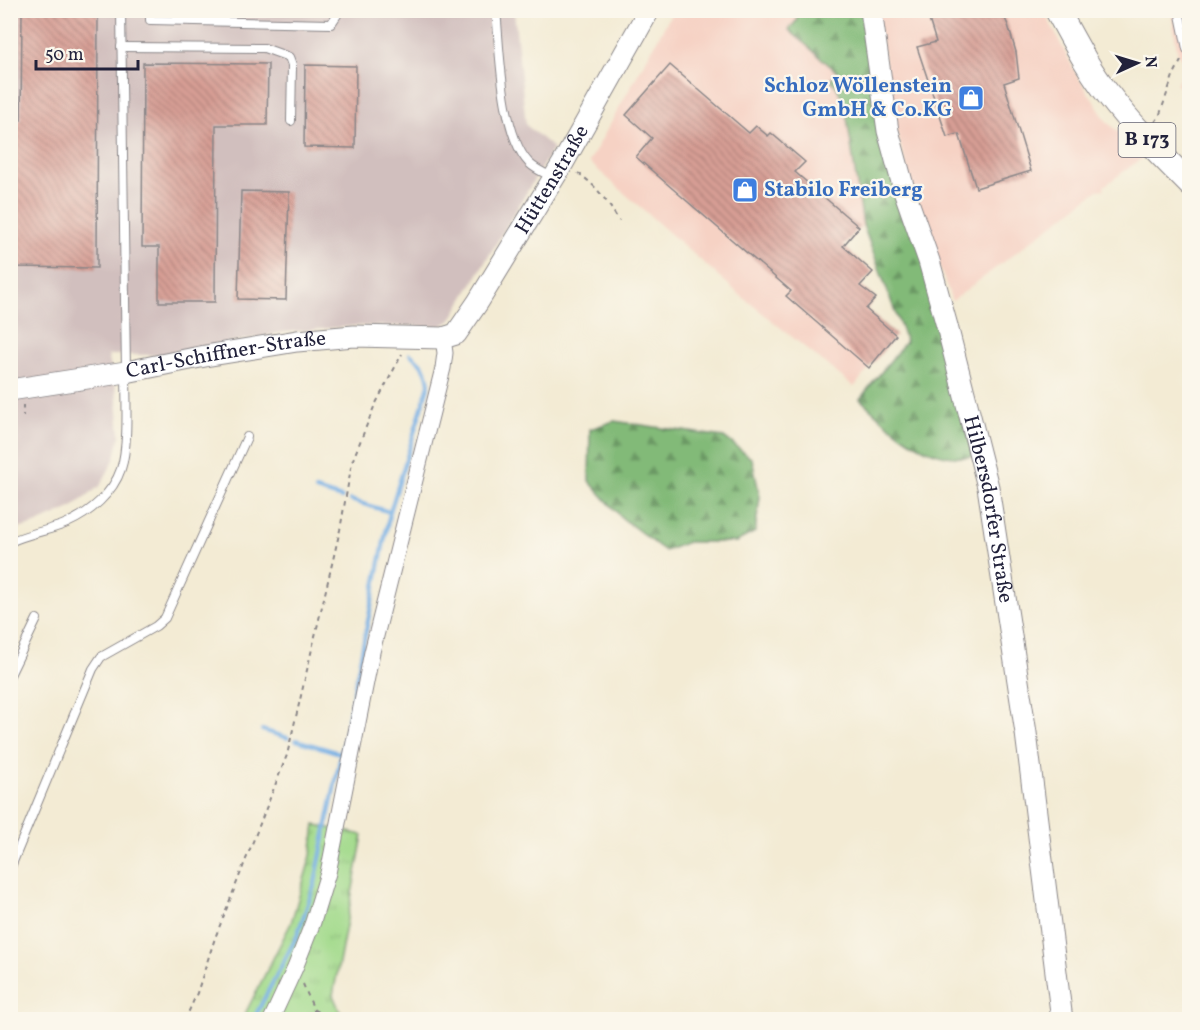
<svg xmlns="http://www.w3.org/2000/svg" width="1200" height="1030" viewBox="0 0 1200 1030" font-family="Vollkorn,serif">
  <defs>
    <pattern id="grass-tufts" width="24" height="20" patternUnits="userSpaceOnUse" patternTransform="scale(1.5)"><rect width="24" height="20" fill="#a3da8c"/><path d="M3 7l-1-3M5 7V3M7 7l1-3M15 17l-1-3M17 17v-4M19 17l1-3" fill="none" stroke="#8cbb7a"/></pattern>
    <pattern id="forest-firs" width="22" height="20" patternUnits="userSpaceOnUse" patternTransform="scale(1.5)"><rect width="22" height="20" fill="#82ba78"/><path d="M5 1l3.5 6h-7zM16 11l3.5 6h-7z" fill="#6a9764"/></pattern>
    <pattern id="building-back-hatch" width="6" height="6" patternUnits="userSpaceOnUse" patternTransform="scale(1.5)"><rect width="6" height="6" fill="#d79e94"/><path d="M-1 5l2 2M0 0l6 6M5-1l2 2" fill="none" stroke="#ae807a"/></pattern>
  </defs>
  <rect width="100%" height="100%" fill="#fbf7ec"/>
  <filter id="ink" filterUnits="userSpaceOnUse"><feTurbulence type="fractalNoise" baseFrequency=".0167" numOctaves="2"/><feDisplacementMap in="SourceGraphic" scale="12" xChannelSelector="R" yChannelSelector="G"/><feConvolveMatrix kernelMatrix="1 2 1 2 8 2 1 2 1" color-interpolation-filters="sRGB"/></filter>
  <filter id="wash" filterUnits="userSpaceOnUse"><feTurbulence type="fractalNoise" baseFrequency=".008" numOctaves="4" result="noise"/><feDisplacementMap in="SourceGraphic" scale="24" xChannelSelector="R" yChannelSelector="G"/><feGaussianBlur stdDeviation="1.35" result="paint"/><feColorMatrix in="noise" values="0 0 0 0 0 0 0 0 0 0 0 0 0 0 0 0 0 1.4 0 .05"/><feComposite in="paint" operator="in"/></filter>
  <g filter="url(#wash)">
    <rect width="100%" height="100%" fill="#f3ebd4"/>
    <g fill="#f6d2c4">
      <polygon points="673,11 796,11 797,20 789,30 838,72 836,86 841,96 847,118 864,221 863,225 844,246 873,272 861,286 876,298 867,309 896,335 854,387 740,295 589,162"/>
      <polygon points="876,11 1044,11 1075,72 1107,122 1145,156 1104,186 1105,189 1098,190 952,301 918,208 899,140"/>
      <polygon points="1171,11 1189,11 1189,92 1176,85 1182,73 1183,61 1178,55"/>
    </g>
    <polygon fill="#d1bfbe" points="11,11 514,11 526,125 553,148 450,321 441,326 354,326 284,332 164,355 108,355 116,389 120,435 115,458 100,486 71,508 35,524 11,531"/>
    <polygon fill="url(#grass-tufts)" stroke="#627e64" stroke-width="1.5" points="315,825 363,835 333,995 343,1019 242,1020 291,923 311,856"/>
    <g fill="url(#forest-firs)" stroke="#526e5a" stroke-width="1.5">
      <path d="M 796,11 L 862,11 L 973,456 C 928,465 891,428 860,399 L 906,341 L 863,225 L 847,118 L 841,96 L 836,86 L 831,80 L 837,72 L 789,30 L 797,20 Z"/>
      <polygon points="614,421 724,437 752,459 760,497 755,532 736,542 688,542 665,551 622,518 589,481 590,429"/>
    </g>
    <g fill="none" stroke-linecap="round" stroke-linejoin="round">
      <g stroke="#73aee4" stroke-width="4">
        <polyline points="316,490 342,498"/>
        <polyline points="350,500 390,512"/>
        <polyline points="262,730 288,738"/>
        <polyline points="296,740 340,753"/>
        <path d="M 253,1020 L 297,936 L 315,883 L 390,512 L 429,384 C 427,369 422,363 410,354"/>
      </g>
    </g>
    <g id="blocks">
      <g fill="url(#building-back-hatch)">
        <polygon points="22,10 98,10 97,268 10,267 10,120 21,120"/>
        <polygon points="926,10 1001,10 1008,25 1016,52 1019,78 1004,83 1031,171 976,188 959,134 947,137 917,47 936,42"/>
        <polygon points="143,63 268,64 267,125 216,125 215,302 159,302 159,247 142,247"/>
        <polygon points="305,65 356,66 355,148 304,147"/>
        <polygon points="670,65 749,133 756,126 768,136 771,133 805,162 795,172 859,227 843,246 873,272 860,286 876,298 866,309 896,335 869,368 786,296 791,291 636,157 652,138 626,115"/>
        <polygon points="241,191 289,192 286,300 238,299"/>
      </g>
    </g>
  </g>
  <g filter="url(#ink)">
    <use href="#blocks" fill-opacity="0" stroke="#8a8688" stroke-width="1.5"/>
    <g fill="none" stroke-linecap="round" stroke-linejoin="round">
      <defs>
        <g id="lane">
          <polyline points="150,10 150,20 331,24 337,15 337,10"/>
          <path d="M 496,10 C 500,50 501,134 529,163 C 535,169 544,173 552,177"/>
          <polyline points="1179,10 1187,49 1190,49"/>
          <polyline points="121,47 264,48 289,57 292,65 291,121"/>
          <path d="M 10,542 C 29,533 49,531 67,523 C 90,513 113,493 121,469 C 129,446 126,397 126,372 L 121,10"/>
          <polyline points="10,675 37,619"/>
          <polyline points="10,869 93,669 101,657 156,626 165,618 247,437"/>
        </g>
        <polyline id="street" points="271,1020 295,968 313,922 328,873 372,652 443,368 445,353 443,338"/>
        <g id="secondary">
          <path id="s1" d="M 871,10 L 888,131 L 905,193 L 929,261 L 947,326 L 988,487 L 1026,733 L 1062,1020"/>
          <path id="s2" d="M 10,390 L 126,372 L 205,356 L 297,341 L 354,336 L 443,338 L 456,334 L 478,302 L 563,163 L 649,10"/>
        </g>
        <path id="primary" d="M 1057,10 C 1073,39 1088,69 1108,94 C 1132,126 1161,155 1190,184"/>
      </defs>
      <use href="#lane" stroke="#8a8688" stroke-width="10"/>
      <use href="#street" stroke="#8a8688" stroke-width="17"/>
      <use href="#secondary" stroke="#8a8688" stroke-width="23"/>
      <use href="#primary" stroke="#8a8688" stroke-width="26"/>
      <g stroke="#8a8688" stroke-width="2" stroke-dasharray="4.5 4.5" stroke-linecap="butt">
        <polyline points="1155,122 1159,117 1173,76 1182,59"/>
        <path d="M 578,173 C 597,186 607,201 619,221"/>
        <polyline points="23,405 23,416"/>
        <polyline points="303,984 314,1010 314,1020"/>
        <polyline points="314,1010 337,1020"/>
        <polyline points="185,1020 197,993 215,938 287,755 340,530 352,462 374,407 402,354"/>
      </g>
      <use href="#lane" stroke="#fff" stroke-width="8"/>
      <use href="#street" stroke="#fff" stroke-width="15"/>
      <use href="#secondary" stroke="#fff" stroke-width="21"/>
      <use href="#primary" stroke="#fff" stroke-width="24"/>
    </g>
  </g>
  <defs>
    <symbol id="shop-square" viewBox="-11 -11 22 22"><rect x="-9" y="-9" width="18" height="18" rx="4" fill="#3f7fe0" stroke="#fbf7ec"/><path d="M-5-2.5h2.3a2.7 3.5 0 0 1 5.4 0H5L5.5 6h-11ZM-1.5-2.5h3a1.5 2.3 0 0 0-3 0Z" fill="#fff"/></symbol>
  </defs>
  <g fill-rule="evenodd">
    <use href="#shop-square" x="956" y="83" width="30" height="30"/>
    <use href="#shop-square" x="730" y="175" width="30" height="30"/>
  </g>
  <g text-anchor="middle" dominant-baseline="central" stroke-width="4.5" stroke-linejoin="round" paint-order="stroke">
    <rect fill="#fbf7ec" stroke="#636270" stroke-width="1.5" x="1118.5" y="123" width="57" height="34" rx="4.5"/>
    <g font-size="20" font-weight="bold" fill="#22223b">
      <text x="1147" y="140">B 173</text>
    </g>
    <g font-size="21" font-weight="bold" fill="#366cbe" stroke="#fbf7ec" text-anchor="end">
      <text x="952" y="86">Schloz Wöllenstein<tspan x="952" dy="24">GmbH &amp; Co.KG</tspan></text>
      <text x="764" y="190" text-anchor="start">Stabilo Freiberg</text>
    </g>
    <g font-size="21" fill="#22223b" stroke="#fbf7ec">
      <text stroke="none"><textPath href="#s2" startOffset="633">Hüttenstraße</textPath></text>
      <text stroke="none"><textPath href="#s2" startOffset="219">Carl-Schiffner-Straße</textPath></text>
      <text stroke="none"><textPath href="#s1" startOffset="514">Hilbersdorfer Straße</textPath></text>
    </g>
  </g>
  <rect width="1200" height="1030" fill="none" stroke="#fbf7ec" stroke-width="36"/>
  <g transform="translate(1137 63) rotate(86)" stroke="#fbf7ec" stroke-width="4.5" paint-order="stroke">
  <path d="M0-4.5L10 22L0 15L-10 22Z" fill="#22223b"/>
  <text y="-9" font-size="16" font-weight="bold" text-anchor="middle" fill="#22223b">N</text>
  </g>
  <path d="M36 60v9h102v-9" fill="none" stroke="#22223b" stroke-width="3"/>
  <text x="45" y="60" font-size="18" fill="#22223b" stroke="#fbf7ec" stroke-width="4.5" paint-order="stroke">50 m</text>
</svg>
